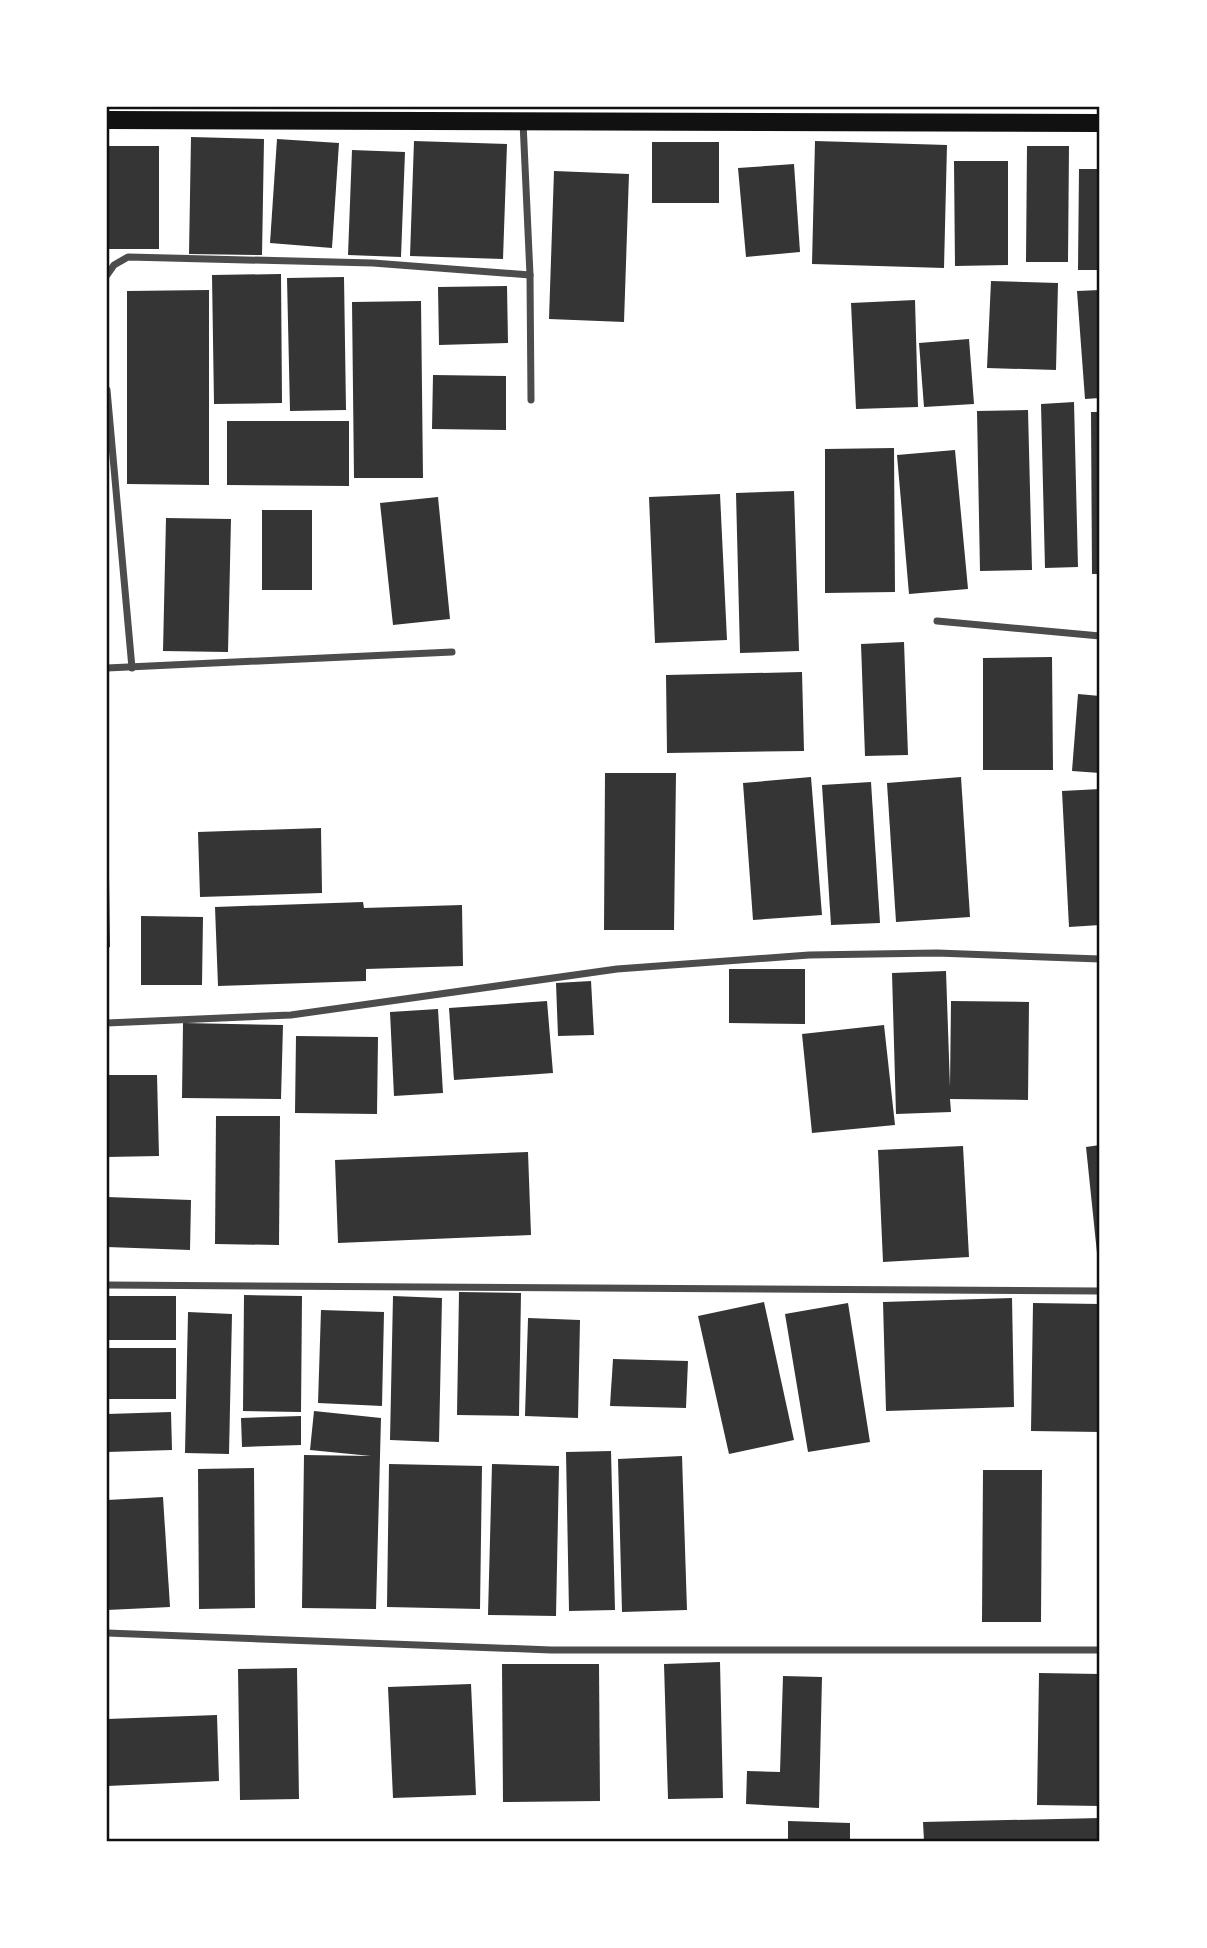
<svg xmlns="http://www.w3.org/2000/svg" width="1207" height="1948" viewBox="0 0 1207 1948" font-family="'Crimson Pro',serif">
  <rect width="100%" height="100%" fill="#fff"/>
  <g fill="#353535">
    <polygon points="191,137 264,139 262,255 189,254"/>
    <polygon points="277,139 339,143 332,248 270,243"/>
    <polygon points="414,141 507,144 503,259 410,256"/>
    <polygon points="815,141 947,145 944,268 812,264"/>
    <rect x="652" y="142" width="67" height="61"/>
    <rect x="107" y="146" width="52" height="103"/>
    <polygon points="1027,146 1069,146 1068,262 1026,262"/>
    <polygon points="352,150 405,152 401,257 348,255"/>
    <polygon points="954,161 1008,161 1008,265 955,266"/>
    <polygon points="794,164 800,252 746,257 738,168"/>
    <polygon points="1079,169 1100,169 1100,270 1078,270"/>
    <polygon points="554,171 629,174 624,322 549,319"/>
    <polygon points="281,274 282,403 214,404 212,275"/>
    <polygon points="344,277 346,410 290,411 287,278"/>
    <polygon points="991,281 1058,283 1056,370 987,368"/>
    <polygon points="507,286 508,343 439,345 438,287"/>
    <polygon points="209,290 209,485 127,484 127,291"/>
    <polygon points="1100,290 1100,398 1085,399 1077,291"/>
    <polygon points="915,300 918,407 856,409 851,303"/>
    <polygon points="421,301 423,478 354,478 352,302"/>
    <polygon points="969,339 974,404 924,407 919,343"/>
    <polygon points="433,375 506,376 506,430 432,429"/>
    <polygon points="1074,402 1078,567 1045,568 1041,404"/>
    <polygon points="1028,410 1032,570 980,571 977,411"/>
    <polygon points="1091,412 1100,412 1100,574 1092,574"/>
    <polygon points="227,421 349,421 349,486 227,485"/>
    <polygon points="894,448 895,592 825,593 825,449"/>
    <polygon points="955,450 968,589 909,594 897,455"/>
    <polygon points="794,491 799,651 740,653 736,493"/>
    <polygon points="720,494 727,640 655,643 649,497"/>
    <polygon points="438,497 450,619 393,625 380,503"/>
    <rect x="262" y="510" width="50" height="80"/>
    <polygon points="166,518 231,519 228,652 163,651"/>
    <polygon points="904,642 908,755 865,756 861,644"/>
    <polygon points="1052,657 1053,770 983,770 983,658"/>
    <polygon points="802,672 804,751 667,753 666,675"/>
    <polygon points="1078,694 1100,696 1100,773 1072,771"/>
    <polygon points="605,773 676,773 674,930 604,930"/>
    <polygon points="811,777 822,915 753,920 743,783"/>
    <polygon points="961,777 970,917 896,922 887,783"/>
    <polygon points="871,782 880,923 831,925 822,785"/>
    <polygon points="1100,789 1100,925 1069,927 1062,791"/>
    <polygon points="321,828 322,893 200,897 198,832"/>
    <polygon points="107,877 109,877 110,947 107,948"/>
    <polygon points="363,902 364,908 462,905 463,966 366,969 366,981 218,986 215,907"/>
    <polygon points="141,916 203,917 202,985 141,985"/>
    <polygon points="729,969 805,969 805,1024 729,1023"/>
    <polygon points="946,971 950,1087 951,1001 1029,1002 1028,1100 950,1099 951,1112 896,1114 892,973"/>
    <polygon points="591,981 594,1035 558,1036 556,983"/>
    <polygon points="547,1001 553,1073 454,1080 449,1008"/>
    <polygon points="438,1009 443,1093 394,1096 390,1012"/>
    <polygon points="183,1023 283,1025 281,1099 182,1098"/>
    <polygon points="884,1025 895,1125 812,1133 802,1034"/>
    <polygon points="296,1036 378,1037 377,1114 295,1113"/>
    <polygon points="107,1075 157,1075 159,1156 107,1157"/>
    <polygon points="216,1116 280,1116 279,1245 215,1244"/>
    <polygon points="1100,1145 1100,1253 1097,1253 1086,1147"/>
    <polygon points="963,1146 969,1257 883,1262 878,1150"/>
    <polygon points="528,1152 531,1235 338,1243 335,1160"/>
    <polygon points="107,1197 191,1200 190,1250 107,1247"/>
    <polygon points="459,1292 521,1293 519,1416 457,1415"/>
    <polygon points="244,1295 302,1296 301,1412 243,1411"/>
    <rect x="107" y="1296" width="69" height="44"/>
    <polygon points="393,1296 442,1298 439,1442 390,1440"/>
    <polygon points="1012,1298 1014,1407 886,1411 883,1302"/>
    <polygon points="764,1302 794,1440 729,1454 698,1316"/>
    <polygon points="848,1303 870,1442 808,1452 785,1314"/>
    <polygon points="1033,1303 1100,1304 1100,1432 1031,1431"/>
    <polygon points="321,1310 384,1312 382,1406 318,1403"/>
    <polygon points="188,1312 232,1314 229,1454 185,1453"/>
    <polygon points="528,1318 580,1320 578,1418 525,1416"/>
    <rect x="107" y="1348" width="69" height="51"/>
    <polygon points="613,1359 688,1361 686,1408 610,1406"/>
    <polygon points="314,1411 381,1418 376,1609 302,1608 304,1455 371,1456 310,1450"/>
    <polygon points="171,1412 172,1450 107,1452 107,1414"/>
    <polygon points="301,1416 301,1445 242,1447 241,1418"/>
    <polygon points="611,1451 615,1610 569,1611 566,1452"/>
    <polygon points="682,1456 687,1610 622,1612 618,1459"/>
    <polygon points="389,1464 482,1466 480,1609 387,1607"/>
    <polygon points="492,1464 559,1466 556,1616 488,1615"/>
    <polygon points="254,1468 255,1608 199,1609 198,1469"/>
    <polygon points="983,1470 1042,1470 1041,1622 982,1622"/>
    <polygon points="163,1497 170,1607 107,1610 107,1500"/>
    <polygon points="1098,1549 1100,1549 1100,1628 1097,1628"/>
    <polygon points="720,1662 723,1798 668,1799 664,1664"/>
    <polygon points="502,1664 599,1664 600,1801 503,1802"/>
    <polygon points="297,1668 299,1799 240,1800 238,1669"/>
    <polygon points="1039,1673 1100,1674 1100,1806 1037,1805"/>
    <polygon points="783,1676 822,1677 819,1808 746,1804 747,1771 780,1772"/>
    <polygon points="471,1684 476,1795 393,1798 388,1687"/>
    <polygon points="217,1715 219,1781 107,1786 107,1719"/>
    <polygon points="1100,1818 1100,1841 924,1841 923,1822"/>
    <polygon points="788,1821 850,1823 850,1841 788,1841"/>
  </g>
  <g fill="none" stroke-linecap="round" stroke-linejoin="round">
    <g stroke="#4c4c4c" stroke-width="7">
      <polyline points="523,122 530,275 531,400"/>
      <polyline points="107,275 114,265 128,257 373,263 530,275"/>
      <polyline points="107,390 132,668"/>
      <polyline points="937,621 1100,636"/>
      <polyline points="107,668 452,652"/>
      <polyline points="107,1023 291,1015 617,969 809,955 937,953 1100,959"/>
      <polyline points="107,1285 1100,1291"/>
      <polyline points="107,1633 551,1650 1100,1650"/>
    </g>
    <polyline stroke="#111" stroke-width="18" points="107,120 1100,123"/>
  </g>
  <rect width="1207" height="1948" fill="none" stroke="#ffffff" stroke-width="217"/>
  <rect x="108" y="108" width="990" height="1732" fill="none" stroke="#111" stroke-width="2.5"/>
</svg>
